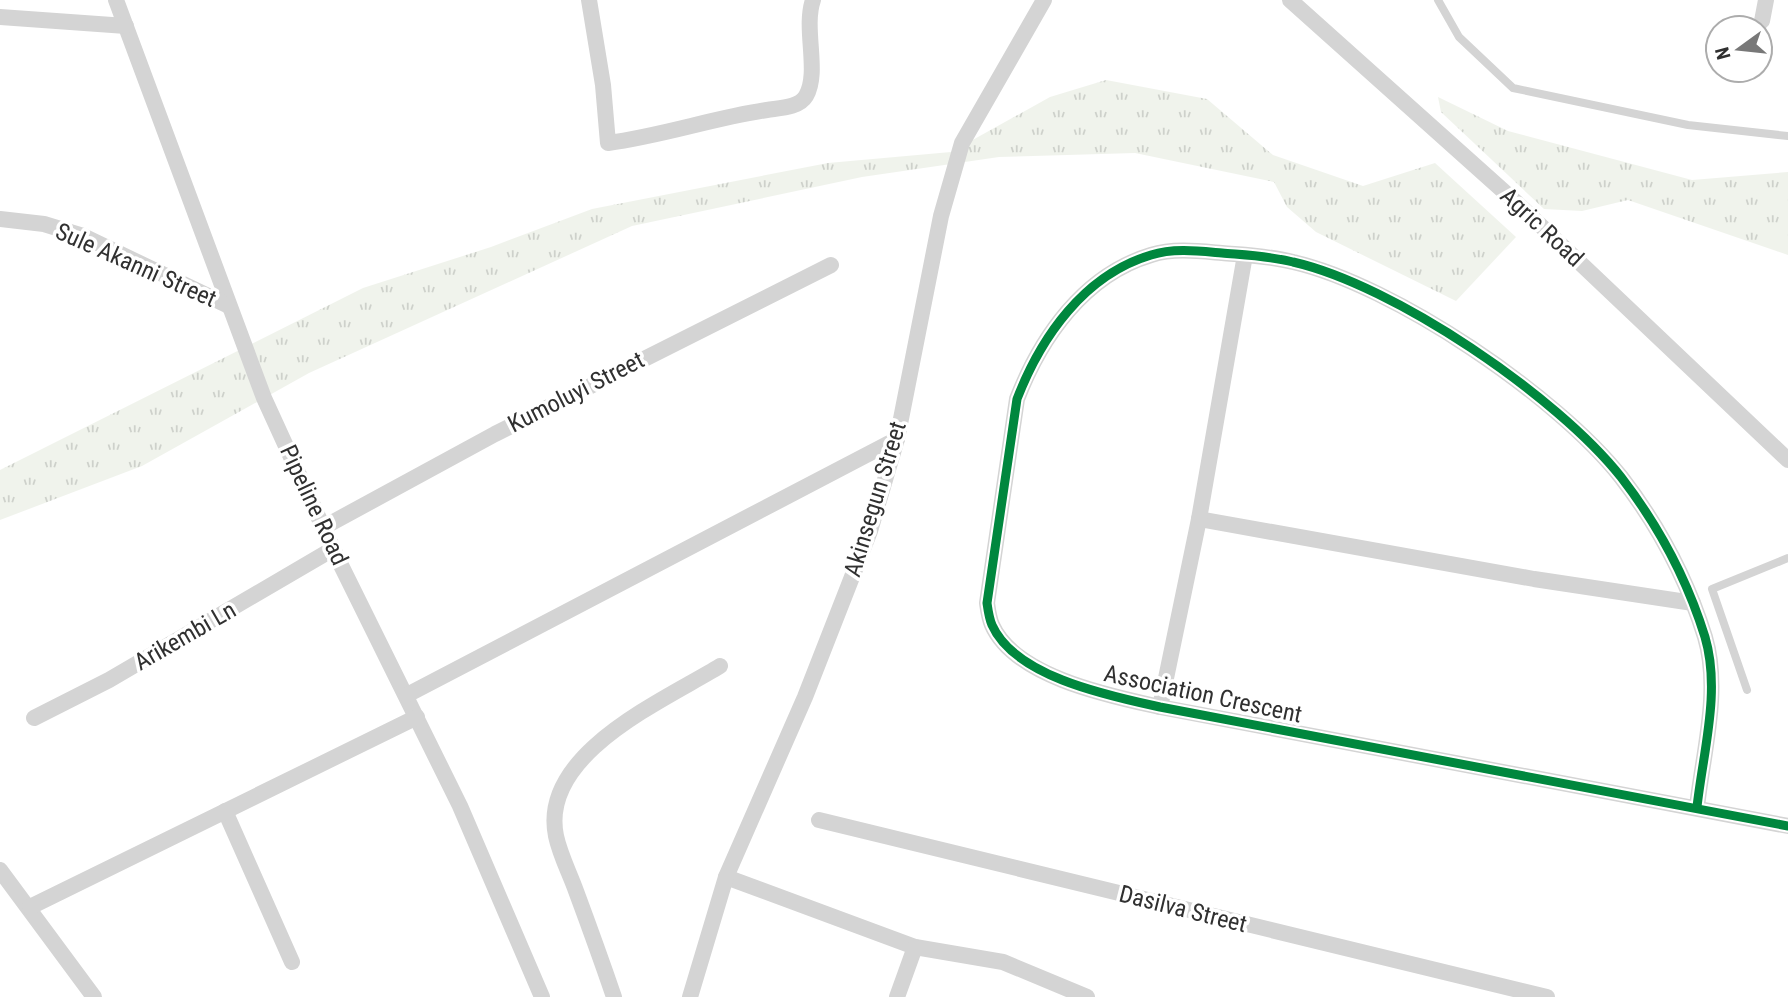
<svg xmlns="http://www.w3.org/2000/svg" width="1788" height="997" viewBox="0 0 1788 997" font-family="'Roboto Condensed',sans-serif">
  <defs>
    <pattern id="grass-tufts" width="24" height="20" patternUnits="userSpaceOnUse" patternTransform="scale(1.75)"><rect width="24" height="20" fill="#f0f3ec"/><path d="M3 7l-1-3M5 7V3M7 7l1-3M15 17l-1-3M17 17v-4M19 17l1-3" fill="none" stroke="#ced1cb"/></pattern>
  </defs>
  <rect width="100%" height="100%" fill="#fff"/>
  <g fill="url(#grass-tufts)">
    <polygon points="1106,80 1207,99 1273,155 1363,186 1435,163 1516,237 1456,301 1316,232 1287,207 1274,182 1135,153 999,157 862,177 632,226 309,373 142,466 0,520 0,470 363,288 491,247 592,209 828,163 951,152 1050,97"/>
    <polygon points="1438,97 1508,131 1692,180 1788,172 1788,255 1628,200 1582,211 1544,209 1441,112"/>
  </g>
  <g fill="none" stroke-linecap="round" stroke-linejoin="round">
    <g stroke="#d4d4d4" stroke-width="8">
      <polyline points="1438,0 1459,37 1513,88 1688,125 1788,136"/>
      <polyline points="1747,690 1712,589 1788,558"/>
    </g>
    <g stroke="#d4d4d4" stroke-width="16">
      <polyline points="116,0 264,398 333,549 460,806 542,997"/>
      <path d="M 589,0 L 603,85 L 608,143 C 662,136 713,118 767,110 C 779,108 799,108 806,96 C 820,72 803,29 813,0"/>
      <polyline points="1290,0 1519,205 1788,460"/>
      <polyline points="0,17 126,26"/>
      <polyline points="1762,21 1766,0"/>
      <polyline points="0,219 44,224 83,236 229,306"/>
      <polyline points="1199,519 1534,579 1693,603"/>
      <polyline points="324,527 495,434 831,265"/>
      <polyline points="407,695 897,439"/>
      <polyline points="1160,707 1199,519 1245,255"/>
      <polyline points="34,718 109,680 333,549"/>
      <path d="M 1697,807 C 1703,752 1721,691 1705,637 C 1687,579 1658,525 1621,477 C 1557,396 1394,285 1293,262 C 1270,256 1245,255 1222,253 C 1198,251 1174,248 1151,255 C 1084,275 1041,337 1017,399 L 987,603 C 988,610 989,618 992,625 C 1015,677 1110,696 1160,707 L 1788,826"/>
      <polyline points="225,811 292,962"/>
      <polyline points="819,820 1547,997"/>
      <polyline points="0,870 94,997"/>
      <polyline points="726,877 915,947 1003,962 1087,997"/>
      <polyline points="30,907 417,717"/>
      <path d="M 614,997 C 602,962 589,926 576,891 C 570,874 560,855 556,836 C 539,754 663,701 720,666"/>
      <polyline points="690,997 726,877 805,697 870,531 897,439 941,216 962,143 1044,0"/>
      <polyline points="897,997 915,947"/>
    </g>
    <defs>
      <path id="cycleway" d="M 1697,807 C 1703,752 1721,691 1705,637 C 1687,579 1658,525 1621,477 C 1557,396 1394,285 1293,262 C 1270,256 1245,255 1222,253 C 1198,251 1174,248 1151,255 C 1084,275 1041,337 1017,399 L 987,603 C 988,610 989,618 992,625 C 1015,677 1110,696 1160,707 L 1788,826"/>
    </defs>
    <use href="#cycleway" stroke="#fff" stroke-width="13"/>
    <use href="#cycleway" stroke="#00873e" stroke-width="9"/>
  </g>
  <g text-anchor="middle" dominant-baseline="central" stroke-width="7" stroke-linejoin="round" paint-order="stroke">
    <g font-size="24" fill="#303030" stroke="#fff">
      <text transform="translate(1542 227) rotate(43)">Agric Road</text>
      <text transform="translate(136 265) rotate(24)">Sule Akanni Street</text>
      <text transform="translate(576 392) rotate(-27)">Kumoluyi Street</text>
      <text transform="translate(875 499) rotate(-73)">Akinsegun Street</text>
      <text transform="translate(314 505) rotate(65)">Pipeline Road</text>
      <text transform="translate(185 636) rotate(-30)">Arikembi Ln</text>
      <text transform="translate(1203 694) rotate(12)">Association Crescent</text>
      <text transform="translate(1183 909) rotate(14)">Dasilva Street</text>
    </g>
  </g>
  <g transform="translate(1739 49) rotate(255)"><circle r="33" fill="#ffffff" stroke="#acacac" stroke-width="2"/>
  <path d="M0-5L12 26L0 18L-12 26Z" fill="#787878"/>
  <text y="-10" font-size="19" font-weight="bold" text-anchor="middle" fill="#303030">N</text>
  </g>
</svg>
